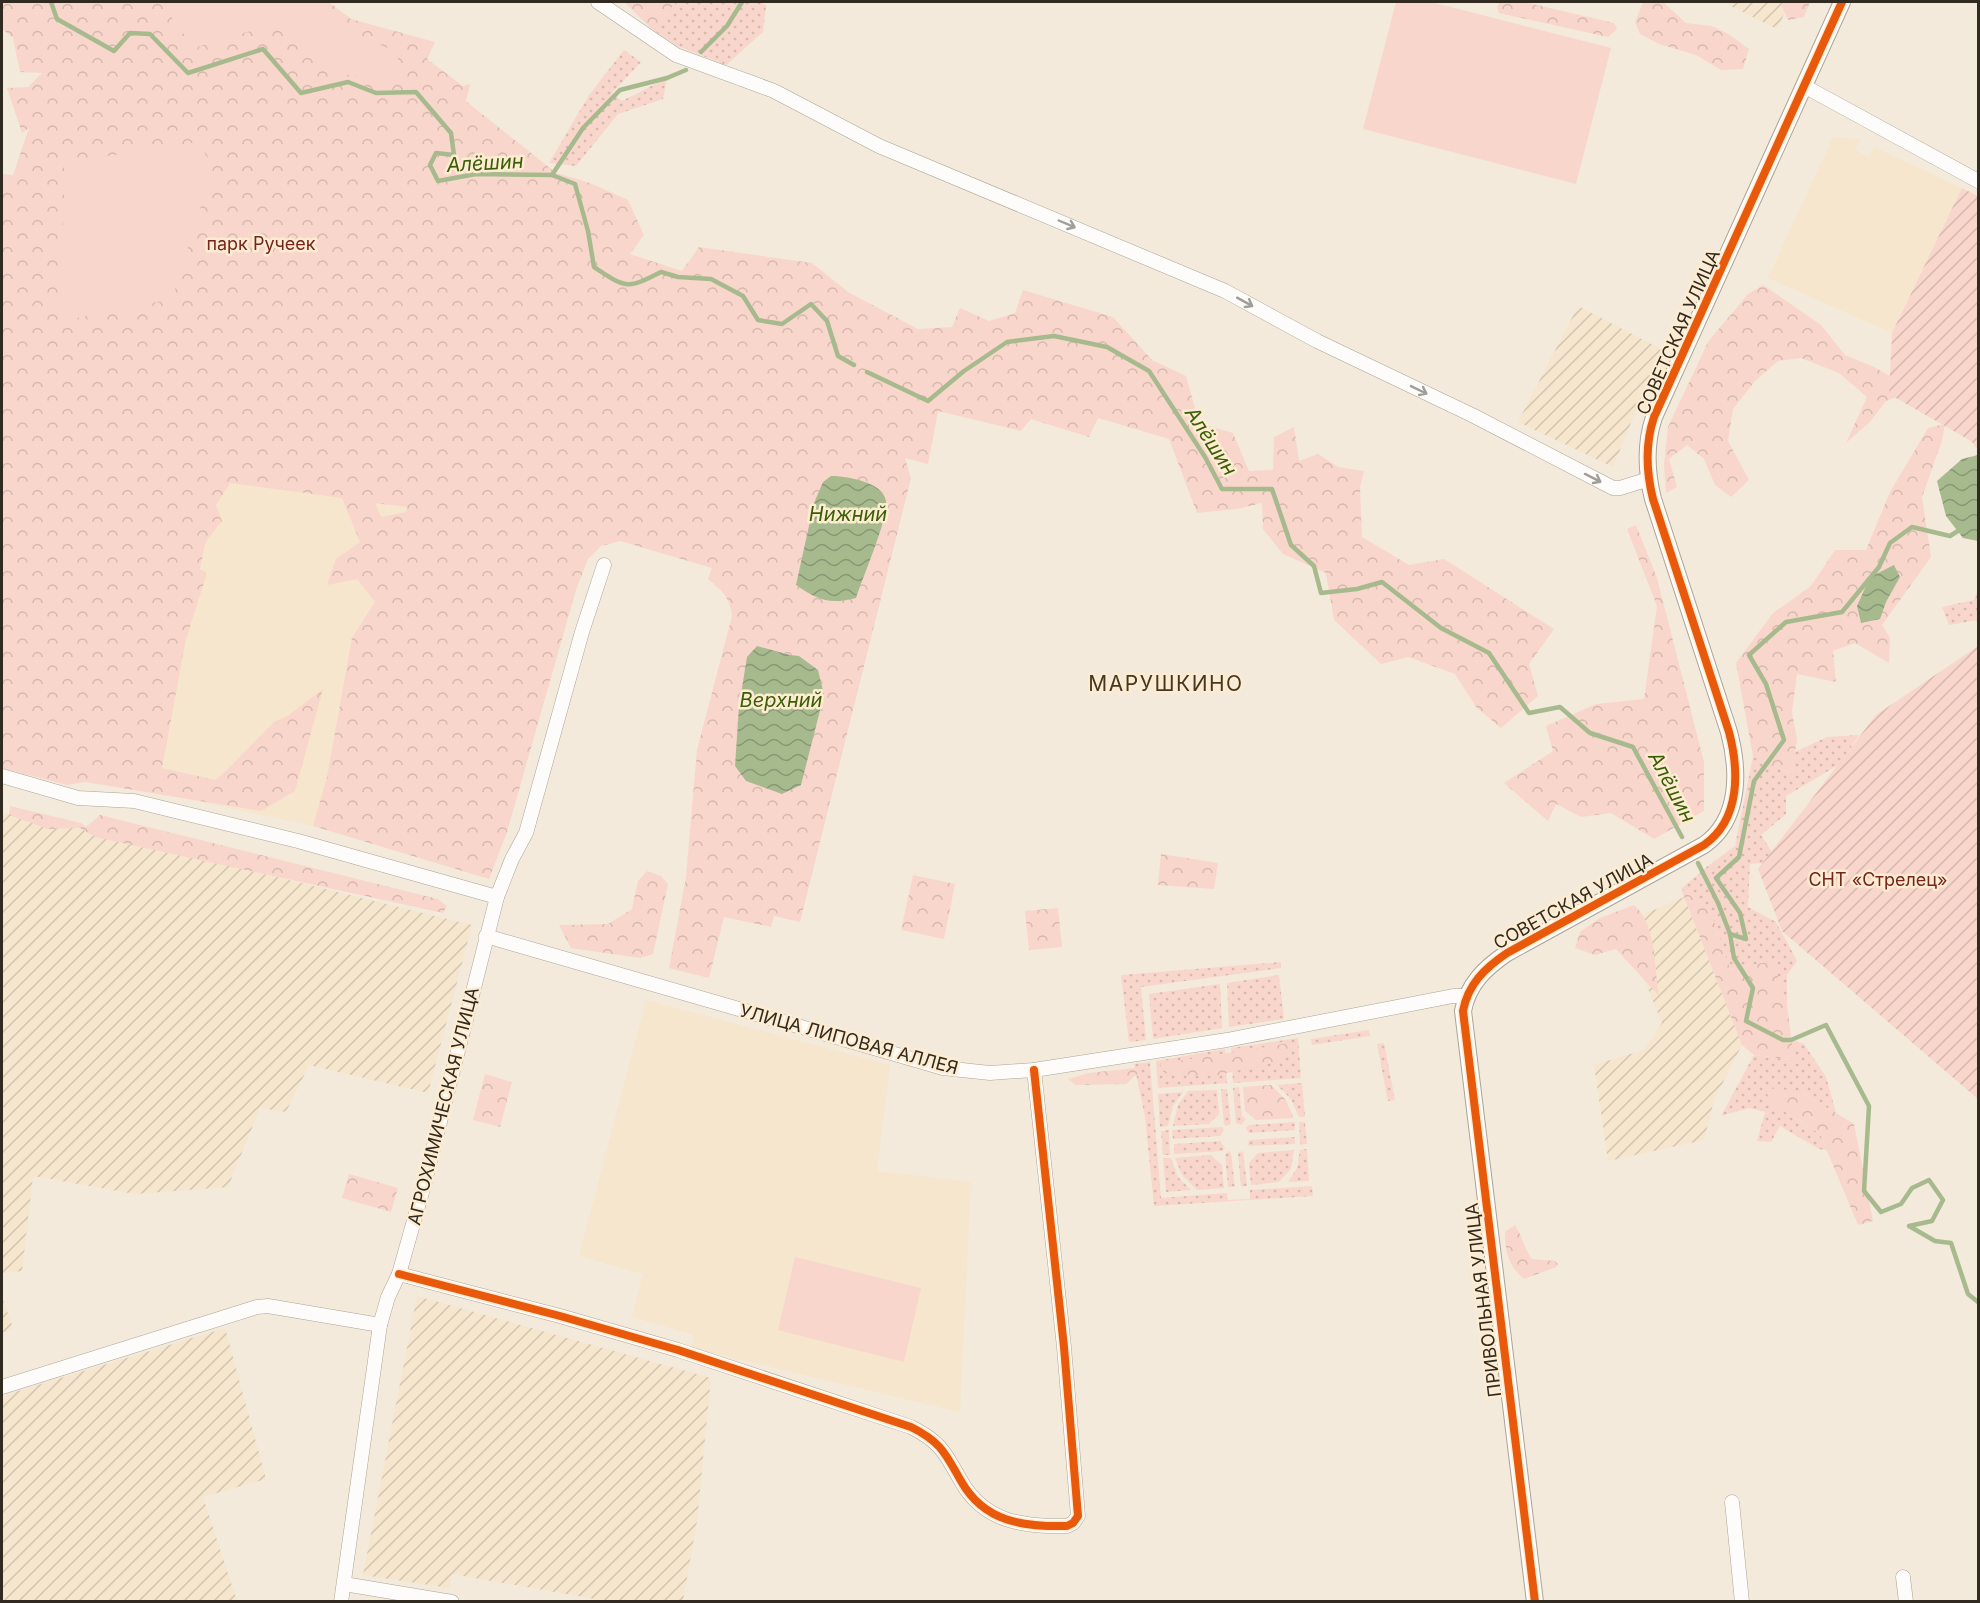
<svg xmlns="http://www.w3.org/2000/svg" width="1980" height="1603" viewBox="0 0 1980 1603" font-family="Inter,sans-serif">
  <defs>
    <pattern id="industrial-furrows" width="10" height="10" patternUnits="userSpaceOnUse" patternTransform="scale(1.5)"><rect width="10" height="10" fill="#f5e6cd"/><path d="M-1 1l2-2M0 10L10 0M9 11l2-2" fill="none" stroke="#d2c5b0"/></pattern>
    <pattern id="grass-dots" width="8" height="8" patternUnits="userSpaceOnUse" patternTransform="scale(1.5)"><rect width="8" height="8" fill="#f9d6cb"/><path d="M2 2h.1M6 6h.1" fill="none" stroke="#d6b8ae" stroke-width="1.8" stroke-linecap="round"/></pattern>
    <pattern id="forest-crowns" width="20" height="18" patternUnits="userSpaceOnUse" patternTransform="scale(1.5)"><rect width="20" height="18" fill="#f9d6cb"/><path d="M2 6a3 3 0 1 1 6 0M12 15a3 3 0 1 1 6 0" fill="none" stroke="#d6b8ae"/></pattern>
    <pattern id="garden-furrows" width="10" height="10" patternUnits="userSpaceOnUse" patternTransform="scale(1.5)"><rect width="10" height="10" fill="#f9d6cb"/><path d="M-1 1l2-2M0 10L10 0M9 11l2-2" fill="none" stroke="#d6b8ae"/></pattern>
    <pattern id="water-waves" width="16" height="10" patternUnits="userSpaceOnUse" patternTransform="scale(1.5)"><rect width="16" height="10" fill="#a7ba8e"/><path d="M0 5q4-4 8 0t8 0" fill="none" stroke="#889774"/></pattern>
  </defs>
  <rect width="100%" height="100%" fill="#f3eadb"/>
  <g fill="#f5e6cd">
    <polygon points="1833,137 1861,139 1855,150 1869,157 1874,147 1962,188 1892,333 1768,278"/>
    <polygon points="219,481 407,507 400,538 313,826 158,793 174,697"/>
    <polygon points="646,1000 890,1065 877,1171 971,1182 960,1412 691,1348 694,1335 632,1317 643,1274 579,1256"/>
  </g>
  <g fill="url(#industrial-furrows)">
    <polygon points="1723,2 1790,2 1777,29"/>
    <polygon points="1578,306 1661,349 1613,467 1518,422"/>
    <polygon points="15,813 472,925 428,1093 309,1065 286,1112 260,1108 228,1187 135,1194 33,1176 22,1271 2,1273 2,819 3,815"/>
    <polygon points="1684,897 1742,1045 1714,1100 1704,1140 1608,1161 1594,1065 1644,1050 1662,1023 1622,924"/>
    <polygon points="417,1296 711,1378 697,1521 683,1601 606,1601 452,1574 449,1588 363,1575"/>
    <polygon points="2,1297 13,1328 2,1333"/>
    <polygon points="225,1328 266,1479 203,1497 237,1601 2,1601 2,1396"/>
  </g>
  <g fill="url(#grass-dots)">
    <polygon points="676,2 759,2 766,5 763,32 726,65 677,46 653,30"/>
    <polygon points="624,50 641,62 612,93 622,101 667,78 663,99 618,114 576,166 549,163 589,95"/>
    <polygon points="1978,589 1978,620 1949,625 1942,607 1974,600"/>
    <polygon points="1859,735 1840,764 1786,796 1786,814 1761,835 1774,855 1773,886 1761,863 1750,864 1748,907 1776,922 1797,961 1787,975 1787,1005 1773,962 1729,969 1709,907 1681,889 1704,869 1735,846 1753,756 1792,774 1795,752 1827,737"/>
    <polygon points="1281,962 1281,968 1141,987 1146,1040 1129,1042 1121,975"/>
    <polygon points="1279,975 1284,1019 1229,1027 1227,983"/>
    <polygon points="1220,984 1222,1028 1153,1039 1149,994"/>
    <polygon points="1369,1030 1370,1036 1312,1045 1311,1039"/>
    <polygon points="1298,1038 1301,1078 1233,1083 1231,1048"/>
    <polygon points="1791,1040 1804,1044 1826,1077 1836,1113 1801,1092 1774,1105 1820,1134 1827,1150 1819,1149 1780,1126 1771,1142 1757,1141 1765,1112 1749,1108 1721,1116 1754,1055 1793,1060"/>
    <polygon points="1384,1043 1395,1100 1388,1101 1377,1044"/>
    <polygon points="1225,1049 1227,1083 1158,1088 1156,1061"/>
    <polygon points="1150,1062 1161,1198 1227,1193 1228,1200 1250,1199 1250,1190 1312,1186 1313,1196 1154,1206 1145,1117 1134,1064"/>
    <polygon points="1302,1083 1305,1117 1299,1117 1291,1099 1277,1085"/>
    <polygon points="1239,1087 1242,1116 1246,1119 1241,1125 1236,1123 1233,1088"/>
    <polygon points="1221,1089 1227,1089 1231,1124 1226,1126 1224,1124"/>
    <polygon points="1217,1090 1219,1114 1209,1124 1173,1126 1178,1105 1188,1091"/>
    <polygon points="1183,1092 1173,1106 1168,1126 1160,1127 1158,1094"/>
    <polygon points="1295,1122 1295,1130 1249,1133 1246,1128 1249,1125"/>
    <polygon points="1299,1122 1305,1122 1307,1144 1300,1145"/>
    <polygon points="1222,1127 1224,1130 1220,1136 1173,1139 1172,1130"/>
    <polygon points="1169,1130 1170,1155 1163,1155 1161,1131"/>
    <polygon points="1295,1137 1295,1144 1248,1146 1249,1140"/>
    <polygon points="1220,1141 1225,1148 1223,1151 1174,1154 1174,1144"/>
    <polygon points="1307,1149 1309,1181 1288,1182 1297,1168 1300,1150"/>
    <polygon points="1294,1150 1291,1169 1279,1182 1251,1185 1249,1163 1258,1153"/>
    <polygon points="1228,1151 1231,1153 1235,1187 1228,1187 1225,1155"/>
    <polygon points="1243,1151 1247,1186 1241,1186 1238,1153"/>
    <polygon points="1211,1155 1222,1165 1224,1188 1197,1190 1182,1175 1175,1158"/>
    <polygon points="1163,1158 1171,1158 1178,1177 1191,1190 1166,1192"/>
  </g>
  <g fill="url(#forest-crowns)" fill-rule="evenodd">
    <path d="M 2,2 L 329,2 L 351,19 L 435,42 L 427,59 L 463,86 L 470,84 L 466,101 L 556,173 L 590,183 L 628,200 L 644,235 L 630,254 L 682,271 L 699,247 L 812,263 L 848,292 L 918,329 L 952,327 L 960,308 L 989,321 L 1015,313 L 1023,290 L 1113,317 L 1152,360 L 1186,376 L 1199,423 L 1233,433 L 1249,471 L 1273,470 L 1274,437 L 1294,427 L 1299,461 L 1318,454 L 1338,467 L 1364,471 L 1360,487 L 1362,537 L 1409,565 L 1444,559 L 1554,629 L 1529,664 L 1538,696 L 1501,728 L 1476,707 L 1455,674 L 1408,657 L 1381,664 L 1334,620 L 1326,573 L 1283,554 L 1263,529 L 1262,503 L 1237,509 L 1197,513 L 1169,439 L 1098,418 L 1089,437 L 1031,419 L 1021,431 L 938,411 L 928,464 L 905,458 L 911,478 L 800,922 L 774,916 L 771,927 L 724,917 L 709,978 L 669,968 L 686,877 L 697,750 L 732,616 C 730,598 722,590 708,579 L 712,568 L 620,541 L 601,546 L 588,559 L 576,590 L 507,832 L 489,879 L 313,826 L 327,777 L 352,638 L 375,602 L 357,579 L 327,585 L 336,559 L 360,542 L 342,498 L 229,483 L 229,485 L 216,505 L 222,521 L 206,541 L 200,569 L 207,573 L 186,639 L 162,768 L 215,780 L 227,770 L 274,722 L 289,715 L 323,689 L 295,791 L 261,811 L 85,782 L 67,785 L 2,768 L 2,174 L 13,175 L 29,128 L 22,133 L 7,88 L 28,87 L 42,73 L 20,72 L 13,38 L 2,29 ZM 375,503 L 407,507 L 407,508 L 406,512 L 381,517 Z"/>
    <polygon points="624,2 676,2 653,30"/>
    <polygon points="1499,2 1524,2 1614,23 1617,29 1608,37 1499,13 1497,7"/>
    <polygon points="1643,2 1663,2 1686,23 1712,26 1730,35 1749,49 1743,69 1721,70 1696,55 1659,44 1640,34 1635,22"/>
    <polygon points="1784,2 1810,2 1804,17 1788,20 1782,6"/>
    <polygon points="1763,285 1821,325 1845,355 1874,367 1914,390 1886,401 1870,422 1846,443 1867,397 1839,373 1801,358 1778,361 1755,381 1733,409 1728,441 1749,480 1731,497 1715,485 1704,459 1687,445 1669,459 1677,487 1666,493 1664,465 1668,427 1708,342 1748,294"/>
    <polygon points="1945,424 1942,441 1922,497 1931,557 1882,625 1890,638 1889,663 1855,643 1833,651 1836,682 1797,674 1792,712 1797,739 1792,774 1753,756 1736,663 1773,613 1811,586 1835,550 1866,550 1890,492 1928,428"/>
    <polygon points="1636,525 1657,578 1704,762 1704,811 1654,839 1611,813 1581,817 1556,804 1548,821 1504,783 1553,751 1546,726 1596,704 1644,699 1657,606 1627,529"/>
    <polygon points="10,806 81,823 86,827 100,815 438,899 447,906 443,913 95,837 80,828 48,829 9,815"/>
    <polygon points="1161,854 1218,863 1214,889 1158,885"/>
    <polygon points="647,871 661,876 668,884 653,954 640,958 571,948 559,925 608,924 632,909 638,881"/>
    <polygon points="913,875 955,884 944,939 901,930"/>
    <polygon points="1681,889 1709,907 1730,969 1773,961 1787,1005 1794,1060 1754,1055 1742,1045"/>
    <path d="M 1634,905 C 1657,925 1654,968 1659,996 L 1616,949 L 1595,955 L 1575,948 L 1580,932 L 1600,918 Z"/>
    <polygon points="1058,908 1062,947 1029,950 1025,911"/>
    <polygon points="1291,1043 1295,1045 1280,1061 1214,1076 1164,1073 1160,1064"/>
    <polygon points="1145,1067 1126,1084 1076,1085 1068,1079 1089,1073"/>
    <polygon points="485,1074 512,1082 500,1127 473,1120"/>
    <polygon points="1271,1085 1285,1099 1294,1118 1256,1120 1245,1111 1243,1087"/>
    <polygon points="1762,1086 1801,1092 1854,1124 1873,1221 1858,1225 1820,1134 1774,1105"/>
    <polygon points="349,1174 398,1188 391,1212 342,1198"/>
    <path d="M 1515,1225 C 1523,1237 1523,1247 1532,1259 L 1555,1261 L 1558,1264 L 1556,1267 L 1524,1279 C 1508,1266 1505,1251 1505,1232 Z"/>
  </g>
  <g fill="url(#garden-furrows)">
    <polygon points="1962,188 1978,196 1978,450 1971,441 1889,394 1892,333"/>
    <polygon points="1978,646 1978,1099 1782,931 1758,869 1876,715"/>
  </g>
  <g fill="#f9d6cb">
    <polygon points="173,2 308,2 351,32 399,53 394,83 327,71 310,48 287,23 247,32 194,48 172,18"/>
    <polygon points="1396,2 1431,2 1611,48 1576,184 1363,129"/>
    <polygon points="198,142 213,167 172,299 71,319 62,318 57,311 64,210 64,163"/>
    <polygon points="795,1257 921,1288 904,1362 778,1330"/>
  </g>
  <g fill="url(#water-waves)">
    <polygon points="1978,455 1978,541 1963,538 1946,516 1937,481 1962,459"/>
    <path d="M 831,476 C 847,476 883,482 886,501 C 889,517 862,579 856,598 C 829,605 818,600 796,585 L 814,503 L 823,482 Z"/>
    <polygon points="1894,565 1900,577 1886,602 1880,619 1861,623 1857,606 1870,577"/>
    <polygon points="757,646 790,655 799,656 818,670 824,695 801,785 782,794 746,781 735,766 739,706 747,657"/>
  </g>
  <g fill="none" stroke-linecap="round" stroke-linejoin="round">
    <g stroke="#a7ba8e" stroke-width="4.5">
      <path d="M 51,2 L 57,19 L 114,51 L 130,33 L 150,34 L 188,73 L 263,49 L 301,93 L 348,82 L 376,93 L 416,92 L 451,133 L 454,155 L 436,153 L 430,165 L 438,181 L 476,174 L 552,175 L 575,184 L 588,231 L 594,267 C 626,288 626,290 661,272 L 678,277 L 711,279 L 743,296 L 758,320 L 782,324 L 811,304 L 827,321 L 838,356 L 854,365"/>
      <polyline points="701,52 727,26 742,2"/>
      <polyline points="552,175 583,128 620,90 667,78 686,70"/>
      <polyline points="867,372 928,401 964,371 1007,342 1054,336 1107,347 1149,371 1205,457 1222,489 1272,489 1291,545 1314,566 1321,593 1357,589 1382,582 1441,628 1489,653 1529,713 1560,707 1590,733 1633,747 1682,837"/>
      <polyline points="1698,863 1718,903 1730,934 1734,958 1753,988 1746,1021 1783,1040 1791,1040 1826,1025 1869,1106 1864,1191 1881,1212 1901,1204 1912,1188 1929,1180 1943,1200 1932,1221 1909,1226 1935,1241 1951,1243 1968,1294 1978,1302"/>
      <polyline points="1730,934 1746,939 1740,913 1716,878 1739,857 1754,781 1784,740 1766,684 1749,655 1786,622 1842,612 1879,567 1890,543 1912,527 1950,536 1961,529"/>
    </g>
    <defs>
      <g id="minor">
        <polyline points="598,2 676,55 774,91 879,146 1225,291 1317,341 1472,415 1613,488 1620,488 1649,479"/>
        <polyline points="1804,86 1978,181"/>
        <polyline points="2,776 78,798 134,801 298,841 497,897"/>
        <polyline points="486,936 943,1068 990,1073 1034,1070 1227,1040 1453,996 1467,996"/>
        <path d="M 399,1274 L 560,1316 L 678,1350 L 911,1427 C 941,1442 945,1453 961,1481 C 984,1522 1023,1527 1067,1526 L 1073,1523 L 1078,1516 L 1064,1347 L 1034,1070"/>
        <polyline points="2,1387 257,1307 268,1306 380,1325"/>
        <polyline points="1732,1502 1742,1602"/>
        <polyline points="1903,1577 1906,1602"/>
        <polyline points="344,1584 452,1602"/>
        <polyline points="341,1602 380,1325 388,1297 399,1274 424,1185 497,897 512,859 526,833 582,632 604,565"/>
      </g>
      <path id="tertiary" d="M 1535,1602 L 1463,1011 C 1468,984 1485,968 1507,953 L 1704,845 C 1741,819 1739,770 1729,732 L 1653,499 C 1646,471 1645,444 1654,417 L 1842,2"/>
    </defs>
    <use href="#minor" stroke="#aaa498" stroke-width="15"/>
    <use href="#tertiary" stroke="#aaa498" stroke-width="18"/>
    <use href="#minor" stroke="#fdfcfa" stroke-width="14"/>
    <use href="#tertiary" stroke="#fdfcfa" stroke-width="16"/>
    <defs>
      <g id="cycleway">
        <path d="M 399,1274 L 560,1316 L 678,1350 L 911,1427 C 941,1442 945,1453 961,1481 C 984,1522 1023,1527 1067,1526 L 1073,1523 L 1078,1516 L 1064,1347 L 1034,1070"/>
        <path d="M 1535,1602 L 1463,1011 C 1468,984 1485,968 1507,953 L 1704,845 C 1741,819 1739,770 1729,732 L 1653,499 C 1646,471 1645,444 1654,417 L 1842,2"/>
      </g>
    </defs>
    <use href="#cycleway" stroke="#fdecd1" stroke-width="11"/>
    <use href="#cycleway" stroke="#e8590c" stroke-width="8"/>
  </g>
  <defs><path id="oneway-shaft" d="M-6 0H5M1.5-3L5.5 0L1.5 3" fill="none" stroke-width="1.6" stroke-linecap="round" stroke-linejoin="round" transform="scale(1.5)"/></defs>
  <g stroke="#a19e98">
    <use href="#oneway-shaft" transform="translate(1067 224) rotate(23)"/>
    <use href="#oneway-shaft" transform="translate(1245 302) rotate(29)"/>
    <use href="#oneway-shaft" transform="translate(1419 390) rotate(26)"/>
    <use href="#oneway-shaft" transform="translate(1593 478) rotate(27)"/>
  </g>
  <g text-anchor="middle" dominant-baseline="central" stroke-width="5" stroke-linejoin="round" paint-order="stroke">
    <g font-size="18" fill="#76241e" stroke="#fdecd1">
      <text x="261" y="243">парк Ручеек</text>
      <text x="1878" y="879">СНТ «Стрелец»</text>
    </g>
    <g font-size="18" fill="#302a20" stroke="#fdecd1">
      <text transform="translate(1678 332) rotate(-66)">СОВЕТСКАЯ УЛИЦА</text>
      <text transform="translate(1573 901) rotate(-29)">СОВЕТСКАЯ УЛИЦА</text>
      <text transform="translate(849 1039) rotate(15)">УЛИЦА ЛИПОВАЯ АЛЛЕЯ</text>
      <text transform="translate(443 1106) rotate(-76)">АГРОХИМИЧЕСКАЯ УЛИЦА</text>
      <text transform="translate(1483 1300) rotate(-97)">ПРИВОЛЬНАЯ УЛИЦА</text>
    </g>
    <g font-size="20" font-style="italic" fill="#3a5e06" stroke="#fdecd1">
      <text transform="translate(485 163) rotate(-3)">Алёшин</text>
      <text transform="translate(1211 441) rotate(57)">Алёшин</text>
      <text x="848" y="514">Нижний</text>
      <text x="781" y="700">Верхний</text>
      <text transform="translate(1672 787) rotate(62)">Алёшин</text>
    </g>
    <g font-size="21" letter-spacing="1.5" fill="#453822" stroke="#fdecd1">
      <text x="1166" y="683">МАРУШКИНО</text>
    </g>
  </g>
  <rect width="1980" height="1603" fill="none" stroke="#302a20" stroke-width="6"/>
</svg>
